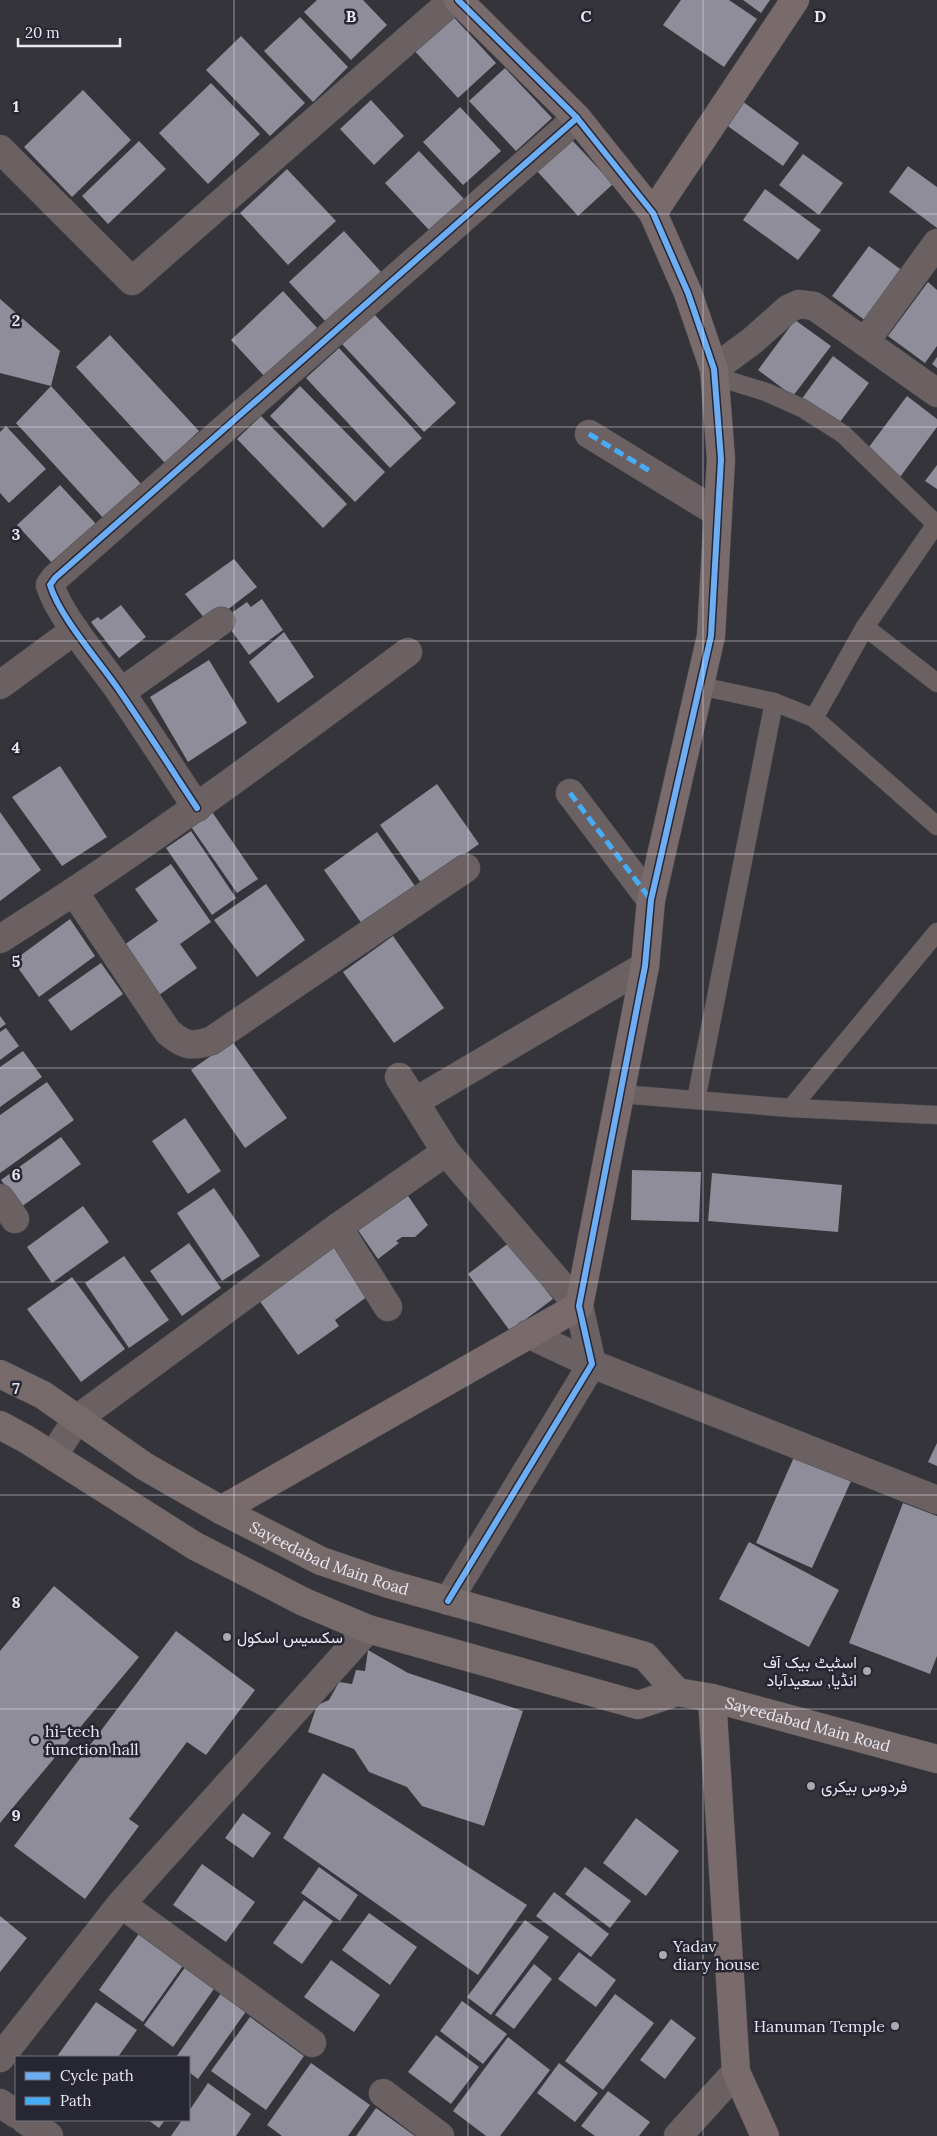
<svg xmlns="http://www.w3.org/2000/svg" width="937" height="2136" viewBox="0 0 937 2136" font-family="Lora,Vazirmatn,serif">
  <rect width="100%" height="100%" fill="#34343a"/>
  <g fill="#8e8d99">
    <polygon points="317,0 363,0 387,25 351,60 304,12"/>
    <polygon points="681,0 729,0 757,19 724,67 663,25"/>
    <polygon points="743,0 770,0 761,13"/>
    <polygon points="449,12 496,63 458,98 411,47"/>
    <polygon points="300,17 348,67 313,102 264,51"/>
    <polygon points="241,36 305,103 270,136 206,70"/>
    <polygon points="505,68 552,118 516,151 469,101"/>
    <polygon points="211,83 260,134 208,184 159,133"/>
    <polygon points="83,90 131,140 72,197 24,147"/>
    <polygon points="371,100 404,136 374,165 340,129"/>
    <polygon points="742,101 799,143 783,166 725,124"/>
    <polygon points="460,107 501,151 463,185 423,142"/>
    <polygon points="571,139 613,184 578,216 537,171"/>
    <polygon points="139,141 166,169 108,224 82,196"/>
    <polygon points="419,151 464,199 430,231 385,183"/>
    <polygon points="803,154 843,183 819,215 779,185"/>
    <polygon points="908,166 937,187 937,228 889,192"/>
    <polygon points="287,169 336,221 288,265 240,213"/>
    <polygon points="765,189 821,230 798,260 743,220"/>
    <polygon points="344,231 382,273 327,323 289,282"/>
    <polygon points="869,246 911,277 874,327 832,296"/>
    <polygon points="928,282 937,290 937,346 925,363 888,336"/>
    <polygon points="283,291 319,330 267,379 231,340"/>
    <polygon points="0,299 60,351 51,386 0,373"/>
    <polygon points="374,314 456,403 424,432 342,344"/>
    <polygon points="795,320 831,346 793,396 758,370"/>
    <polygon points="110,335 199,431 165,463 76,367"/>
    <polygon points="339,348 422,438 390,468 306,378"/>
    <polygon points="833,356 869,383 837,426 801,400"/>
    <polygon points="937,357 937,368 932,364"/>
    <polygon points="51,386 143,486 106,521 16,423"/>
    <polygon points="300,386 385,472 355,502 270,416"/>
    <polygon points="907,396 937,419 937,427 900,477 866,451"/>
    <polygon points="261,416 347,504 323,528 237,439"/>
    <polygon points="6,426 46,469 9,503 0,493 0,432"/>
    <polygon points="937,465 937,489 925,481"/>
    <polygon points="60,485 96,524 53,564 17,525"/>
    <polygon points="234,559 257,587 209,624 185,594"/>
    <polygon points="262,599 283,630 249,655 223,619 247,602 251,607"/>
    <polygon points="121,605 146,637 119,658 91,622 98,617 101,620"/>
    <polygon points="284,632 314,677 278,703 249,662"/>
    <polygon points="209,660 247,723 188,762 150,697"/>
    <polygon points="60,766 107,837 62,866 12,797"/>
    <polygon points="437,784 479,844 422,884 380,825"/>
    <polygon points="208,806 258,879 237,893 187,821"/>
    <polygon points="0,812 41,870 0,901"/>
    <polygon points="191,831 236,898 212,915 166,848"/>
    <polygon points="377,832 415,886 362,924 324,870"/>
    <polygon points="171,864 211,922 180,944 197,968 152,1000 117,950 158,921 135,889"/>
    <polygon points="266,884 305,940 257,977 214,920"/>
    <polygon points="70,919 95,956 39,997 13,961"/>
    <polygon points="393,936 444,1008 394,1043 343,972"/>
    <polygon points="101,963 123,994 71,1031 48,1000"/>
    <polygon points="0,1016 6,1024 0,1028"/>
    <polygon points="6,1028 19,1046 0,1060 0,1032"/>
    <polygon points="232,1041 287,1118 245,1148 191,1070"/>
    <polygon points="23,1051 42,1077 0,1107 0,1067"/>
    <polygon points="47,1082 74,1120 0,1173 0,1115"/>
    <polygon points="185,1118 221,1171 188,1194 152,1141"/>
    <polygon points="61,1137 81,1164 21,1207 1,1180"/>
    <polygon points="632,1170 701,1172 699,1222 631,1220"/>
    <polygon points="712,1173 842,1185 838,1232 708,1221"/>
    <polygon points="402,1187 428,1225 415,1237 402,1237 396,1241 399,1243 378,1259 351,1220"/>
    <polygon points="214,1188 260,1256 222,1281 177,1213"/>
    <polygon points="83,1206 109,1242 52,1283 27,1247"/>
    <polygon points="339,1236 375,1291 335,1320 339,1326 298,1355 259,1300"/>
    <polygon points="510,1242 553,1299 510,1331 468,1274"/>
    <polygon points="189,1243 221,1288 182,1316 150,1271"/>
    <polygon points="124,1256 169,1320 129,1348 85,1283"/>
    <polygon points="72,1277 125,1349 81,1382 27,1309"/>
    <polygon points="937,1443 937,1466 928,1462"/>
    <polygon points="795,1455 851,1481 812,1568 756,1543"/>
    <polygon points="903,1503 937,1516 937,1656 930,1674 849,1643"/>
    <polygon points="749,1542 839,1590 809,1647 719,1599"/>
    <polygon points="54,1586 139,1657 0,1823 0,1651"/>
    <polygon points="176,1631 255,1690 206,1755 187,1742 129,1819 139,1826 85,1899 14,1846"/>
    <polygon points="368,1650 408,1673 523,1711 484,1826 422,1806 407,1787 369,1772 354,1749 308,1732 317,1705 329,1700 339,1682 352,1684 356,1670 365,1671"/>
    <polygon points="323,1773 527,1905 478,1975 283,1838"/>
    <polygon points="243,1813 271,1833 253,1858 225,1838"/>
    <polygon points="636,1818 679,1851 646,1896 603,1863"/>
    <polygon points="202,1864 255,1902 226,1942 173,1905"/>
    <polygon points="319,1867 358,1895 340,1921 301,1893"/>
    <polygon points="585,1867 631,1901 610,1928 565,1894"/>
    <polygon points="554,1892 609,1934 591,1957 536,1916"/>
    <polygon points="304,1900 333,1921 302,1964 273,1943"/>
    <polygon points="369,1913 417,1947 390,1985 342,1950"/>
    <polygon points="0,1916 27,1938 0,1972"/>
    <polygon points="525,1920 549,1937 491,2015 467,1997"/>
    <polygon points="143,1928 187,1960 143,2022 99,1990"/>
    <polygon points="579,1952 616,1980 596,2007 558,1979"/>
    <polygon points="331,1960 380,1995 354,2032 304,1997"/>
    <polygon points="534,1964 552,1979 514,2029 495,2015"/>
    <polygon points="186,1966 216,1986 173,2047 144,2025"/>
    <polygon points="222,1992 247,2010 198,2079 189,2072 189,2057 176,2057"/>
    <polygon points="615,1994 654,2023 603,2090 565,2061"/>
    <polygon points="462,2001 507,2034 483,2064 440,2031"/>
    <polygon points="96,2002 137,2030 118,2057 60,2057 58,2055"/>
    <polygon points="250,2017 304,2056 266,2110 211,2071"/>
    <polygon points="671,2019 696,2038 665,2079 640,2060"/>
    <polygon points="436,2035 479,2067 451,2104 408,2072"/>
    <polygon points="508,2037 550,2070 500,2136 486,2136 453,2111"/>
    <polygon points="311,2063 370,2105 348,2136 282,2136 267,2125"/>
    <polygon points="559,2063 598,2093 575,2122 537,2093"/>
    <polygon points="208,2083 251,2114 236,2136 171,2136 182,2120 189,2120 189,2111"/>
    <polygon points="608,2091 650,2122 639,2136 595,2136 581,2126"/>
    <polygon points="376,2108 415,2136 356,2136"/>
    <polygon points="148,2120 165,2120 159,2128"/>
  </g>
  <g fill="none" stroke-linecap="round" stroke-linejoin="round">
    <defs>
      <g id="lane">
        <polyline points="714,376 766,392 802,408 843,434 937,525"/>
        <polyline points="865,627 937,683"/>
        <polyline points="700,686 774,702 814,718 937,826"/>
        <polyline points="814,718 865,627 936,524"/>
        <polyline points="621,1094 791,1108 937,1115"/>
        <polyline points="696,1100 774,702"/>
        <polyline points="791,1108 937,932"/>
      </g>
      <g id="street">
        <polyline points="0,149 132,281 453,0"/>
        <polyline points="865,342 937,243"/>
        <polyline points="714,369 752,341 788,309 799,304 814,306 937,393"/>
        <polyline points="589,434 718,513"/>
        <polyline points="0,685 75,630"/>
        <polyline points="121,692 221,621"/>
        <polyline points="570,793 651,900"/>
        <path d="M 197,808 C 172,770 147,731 121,693 C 101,663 60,618 50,585 L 55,578 L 577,118"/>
        <path d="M 74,892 L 168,1032 C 185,1046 190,1047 211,1041 L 466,868"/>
        <path d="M 0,939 C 141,851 274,751 408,652"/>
        <polyline points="399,1077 446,1152 579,1306 592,1364 448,1601"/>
        <polyline points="416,1101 645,966"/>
        <polyline points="0,1198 15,1219"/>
        <polyline points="338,1227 388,1307"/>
        <polyline points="528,1334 592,1364 937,1500"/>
        <polyline points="53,1456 77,1419 338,1227 446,1152"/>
        <polyline points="121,1904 312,2043"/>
        <polyline points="0,2058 121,1904 368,1629"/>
        <polyline points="383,2093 440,2136"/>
        <polyline points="0,2103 16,2114"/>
        <polyline points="25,2120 49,2136"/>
        <polyline points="678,2136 736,2072"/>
      </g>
      <g id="secondary">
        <polyline points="653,213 795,0"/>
        <polyline points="221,1510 579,1306 645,966 651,900 711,636 721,459 714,369 688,293 653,213 577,118 458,0"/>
        <polyline points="712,1698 736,2072 765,2136"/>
      </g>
      <g id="primary">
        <path id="s1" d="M 0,1374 L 43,1395 L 144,1466 L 221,1510 L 321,1561 L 389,1584 L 645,1656 L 677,1692"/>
        <path id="s2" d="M 0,1425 L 26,1439 L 195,1546 L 304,1602 L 368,1629 L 638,1705 L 677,1692 L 712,1698 L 937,1759"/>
      </g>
    </defs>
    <use href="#lane" stroke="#525256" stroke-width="19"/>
    <use href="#street" stroke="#525256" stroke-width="29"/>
    <use href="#secondary" stroke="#525256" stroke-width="29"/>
    <use href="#primary" stroke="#525256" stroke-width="29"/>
    <use href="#lane" stroke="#6c6162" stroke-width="18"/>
    <use href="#street" stroke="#6c6162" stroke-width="28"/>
    <use href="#secondary" stroke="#796b6c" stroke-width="28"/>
    <use href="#primary" stroke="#776a6b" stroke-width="28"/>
    <g stroke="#46acf6" stroke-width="5" stroke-dasharray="10 5" stroke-linecap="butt">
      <polyline points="589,434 653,473"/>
      <polyline points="570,793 651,900"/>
    </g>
    <defs>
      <g id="cycleway">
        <path d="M 197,808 C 172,770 147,731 121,693 C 101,663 60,618 50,585 L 55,578 L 577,118"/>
        <polyline points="448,1601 592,1364 579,1306 645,966 651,900 711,636 721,459 714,369 688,293 653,213 577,118 458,0"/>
      </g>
    </defs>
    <use href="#cycleway" stroke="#272633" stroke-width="9"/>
    <use href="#cycleway" stroke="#6dadf4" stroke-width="6"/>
  </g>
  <path fill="none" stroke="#e9e8f1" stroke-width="1" stroke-opacity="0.55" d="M 234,0 L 234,2136M 468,0 L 468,2136M 703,0 L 703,2136M 0,214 L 937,214M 0,427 L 937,427M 0,641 L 937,641M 0,854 L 937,854M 0,1068 L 937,1068M 0,1282 L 937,1282M 0,1495 L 937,1495M 0,1709 L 937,1709M 0,1922 L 937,1922"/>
  <g fill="#aaa9b1" stroke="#272633" stroke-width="2">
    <circle cx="227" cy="1637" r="5"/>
    <circle cx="867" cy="1671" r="5"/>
    <circle cx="35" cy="1740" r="5"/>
    <circle cx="811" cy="1786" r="5"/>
    <circle cx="663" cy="1955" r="5"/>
    <circle cx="895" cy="2026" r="5"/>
  </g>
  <g text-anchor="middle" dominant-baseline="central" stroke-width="5" stroke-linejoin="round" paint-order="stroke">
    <g font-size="16" fill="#e9e8f1" stroke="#272633">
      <text stroke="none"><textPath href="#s1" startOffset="379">Sayeedabad Main Road</textPath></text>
      <text stroke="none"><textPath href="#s2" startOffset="878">Sayeedabad Main Road</textPath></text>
    </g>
    <g font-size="16" fill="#e9e8f1" stroke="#272633" text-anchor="start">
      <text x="237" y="1637">سکسیس اسکول</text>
      <text x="857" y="1662" text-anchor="end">اسٹیٹ بیک آف<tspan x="857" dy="18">انڈیا, سعیدآباد</tspan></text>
      <text x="45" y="1731">hi-tech<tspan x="45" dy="18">function hall</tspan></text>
      <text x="821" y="1786">فردوس بیکری</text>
      <text x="673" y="1946">Yadav<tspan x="673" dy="18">diary house</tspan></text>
      <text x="885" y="2026" text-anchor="end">Hanuman Temple</text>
    </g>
  </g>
  <g font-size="16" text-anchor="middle" font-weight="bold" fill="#e9e8f1" stroke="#272633" stroke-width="5" stroke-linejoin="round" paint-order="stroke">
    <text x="351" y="22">B</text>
    <text x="586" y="22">C</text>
    <text x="820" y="22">D</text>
    <text x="16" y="112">1</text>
    <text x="16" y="326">2</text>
    <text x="16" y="540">3</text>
    <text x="16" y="753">4</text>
    <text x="16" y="967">5</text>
    <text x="16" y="1180">6</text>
    <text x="16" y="1394">7</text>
    <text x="16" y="1608">8</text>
    <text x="16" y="1821">9</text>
  </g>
  <rect x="15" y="2056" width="175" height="65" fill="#272633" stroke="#75747f"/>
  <rect x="25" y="2072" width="25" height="8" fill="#6dadf4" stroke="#75747f"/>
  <text x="60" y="2081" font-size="15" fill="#e9e8f1">Cycle path</text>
  <rect x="25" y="2097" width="25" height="8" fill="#46acf6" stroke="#75747f"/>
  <text x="60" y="2106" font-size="15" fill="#e9e8f1">Path</text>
  <path d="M18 38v8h102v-8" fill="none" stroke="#e9e8f1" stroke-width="2.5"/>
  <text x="25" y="38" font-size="15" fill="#e9e8f1" stroke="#272633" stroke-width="4" paint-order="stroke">20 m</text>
</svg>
